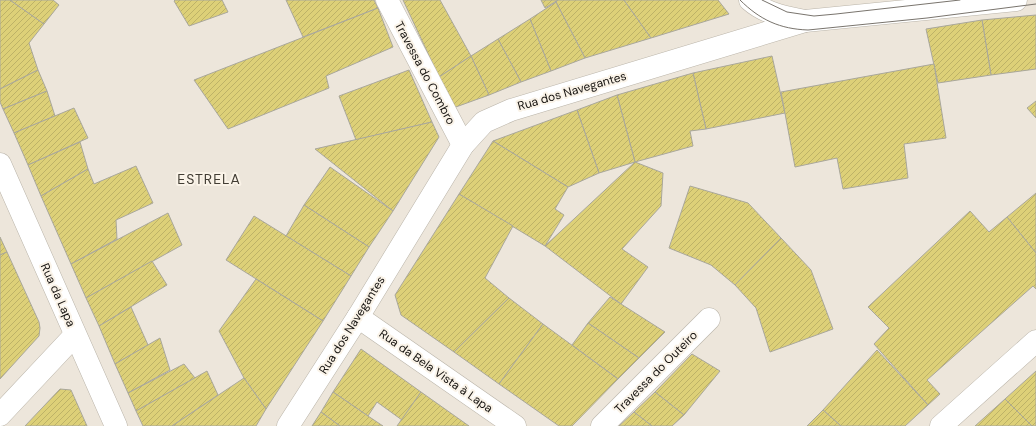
<svg xmlns="http://www.w3.org/2000/svg" width="1036" height="426" viewBox="0 0 1036 426" font-family="'DM Sans',sans-serif">
  <defs>
    <pattern id="building-hatch" width="6" height="6" patternUnits="userSpaceOnUse"><rect width="6" height="6" fill="#ddd078"/><path d="M-1 1l2-2M0 6l6-6M5 7l2-2" fill="none" stroke="#bdb267"/></pattern>
  </defs>
  <rect width="100%" height="100%" fill="#ede6db"/>
  <g fill="url(#building-hatch)" stroke="#a9a79b">
    <polygon points="0,0 10,0 44,24 29,43 38,70 0,89"/>
    <polygon points="10,0 53,0 59,5 44,24"/>
    <polygon points="175,0 222,0 228,12 189,26 174,1"/>
    <polygon points="286,0 374,0 378,8 303,37"/>
    <polygon points="403,0 440,0 471,56 439,77"/>
    <polygon points="541,0 558,0 545,8"/>
    <polygon points="558,0 624,0 651,38 585,58 556,2"/>
    <polygon points="624,0 718,0 729,14 651,38"/>
    <polygon points="556,2 585,58 551,71 530,19"/>
    <polygon points="378,8 393,47 326,76 329,88 228,129 194,80"/>
    <polygon points="1036,15 1036,69 991,75 982,20"/>
    <polygon points="530,19 551,71 521,82 498,39"/>
    <polygon points="982,20 991,75 938,83 926,29"/>
    <polygon points="498,39 521,82 489,95 471,56"/>
    <polygon points="471,56 489,95 453,108 439,77"/>
    <polygon points="772,56 785,113 706,129 693,73"/>
    <polygon points="934,64 946,138 904,144 908,178 843,189 837,158 795,167 781,92"/>
    <polygon points="38,70 47,91 3,109 0,102 0,89"/>
    <polygon points="409,70 432,122 356,140 339,96"/>
    <polygon points="693,73 706,129 690,131 693,146 635,162 617,95"/>
    <polygon points="47,91 55,116 14,133 3,109"/>
    <polygon points="617,95 635,162 599,173 577,110"/>
    <polygon points="1036,101 1036,118 1027,108"/>
    <polygon points="74,108 88,138 28,165 14,133"/>
    <polygon points="577,110 599,173 568,187 493,141"/>
    <polygon points="432,122 439,137 393,211 315,149"/>
    <polygon points="493,141 568,187 555,209 564,215 545,246 459,194"/>
    <polygon points="80,142 88,169 41,196 28,165"/>
    <polygon points="635,162 663,173 661,206 622,249 648,267 621,304 545,246"/>
    <polygon points="136,166 153,203 116,220 117,239 71,264 41,196 88,169 94,184"/>
    <polygon points="330,167 393,211 369,247 304,205"/>
    <polygon points="690,186 748,203 781,238 735,285 711,265 669,248"/>
    <polygon points="1036,193 1036,253 1007,217"/>
    <polygon points="459,194 513,226 485,278 509,298 454,352 401,315 395,295"/>
    <polygon points="304,205 369,247 351,276 286,236"/>
    <polygon points="970,211 989,232 1007,217 1036,253 1036,289 1033,286 927,380 940,394 928,405 874,344 889,328 868,307"/>
    <polygon points="168,213 182,245 86,298 71,264"/>
    <polygon points="254,216 351,276 323,321 226,260"/>
    <polygon points="0,237 7,252 0,255"/>
    <polygon points="781,238 811,270 833,329 770,352 756,308 735,285"/>
    <polygon points="7,252 39,322 40,328 39,336 0,379 0,255"/>
    <polygon points="152,261 167,285 99,326 86,298"/>
    <polygon points="256,279 323,321 266,409 244,378 219,331"/>
    <polygon points="610,297 665,332 639,358 588,323"/>
    <polygon points="509,298 543,324 499,384 454,352"/>
    <polygon points="131,307 148,345 115,364 99,326"/>
    <polygon points="588,323 639,358 618,379 572,345"/>
    <polygon points="543,324 618,379 572,426 559,426 499,384"/>
    <polygon points="160,338 170,370 128,393 115,364"/>
    <polygon points="361,349 421,392 402,420 377,402 368,416 333,392"/>
    <polygon points="877,350 928,405 905,426 841,426 823,410"/>
    <polygon points="692,354 720,371 684,415 655,392"/>
    <polygon points="184,364 195,378 136,411 128,393"/>
    <polygon points="207,371 218,395 172,426 143,426 136,411"/>
    <polygon points="1036,371 1036,426 1032,426 1005,399"/>
    <polygon points="244,378 266,409 256,426 172,426"/>
    <polygon points="60,389 71,390 87,426 25,426"/>
    <polygon points="333,392 368,416 383,426 340,426 321,412"/>
    <polygon points="421,392 469,426 397,426"/>
    <polygon points="655,392 684,415 672,426 652,426 634,412"/>
    <polygon points="1005,399 1032,426 975,426"/>
    <polygon points="823,410 841,426 807,426"/>
    <polygon points="321,412 340,426 312,426"/>
    <polygon points="634,412 652,426 619,426"/>
  </g>
  <g fill="none" stroke-linecap="round" stroke-linejoin="round">
    <defs>
      <g id="minor">
        <polyline points="387,0 463,145"/>
        <polyline points="0,164 116,426"/>
        <polyline points="358,317 515,426"/>
        <polyline points="0,415 75,335"/>
        <polyline points="288,426 358,317 463,145 484,122 511,110 805,21"/>
        <polyline points="602,426 709,319"/>
        <polyline points="941,426 1036,341"/>
      </g>
      <path id="tertiary" d="M 750,0 C 766,14 785,17 805,21 L 1016,0"/>
    </defs>
    <use href="#minor" stroke="#bab4a9" stroke-width="23"/>
    <use href="#tertiary" stroke="#bab4a9" stroke-width="23"/>
    <use href="#minor" stroke="#fff" stroke-width="22"/>
    <use href="#tertiary" stroke="#fff" stroke-width="22"/>
    <g stroke="#79746d" stroke-width="1">
      <path d="M 740,0 C 760,20 780,29 808,30 L 927,18 L 1036,4"/>
      <polyline points="762,0 787,12 814,16 836,14 960,0"/>
    </g>
  </g>
  <g text-anchor="middle" dominant-baseline="central" stroke-width="4" stroke-linejoin="round" paint-order="stroke">
    <g font-size="12" fill="#161310" stroke="#faf3e8">
      <text transform="translate(425 73) rotate(62)">Travessa do Combro</text>
      <text transform="translate(572 91) rotate(-16)">Rua dos Navegantes</text>
      <text transform="translate(58 295) rotate(66)">Rua da Lapa</text>
      <text transform="translate(352 325) rotate(-58)">Rua dos Navegantes</text>
      <text transform="translate(436 371) rotate(35)">Rua da Bela Vista à Lapa</text>
      <text transform="translate(656 372) rotate(-45)">Travessa do Outeiro</text>
    </g>
    <g font-size="14" letter-spacing="1" fill="#423d34" stroke="#faf3e8">
      <text x="209" y="179">ESTRELA</text>
    </g>
  </g>
</svg>
